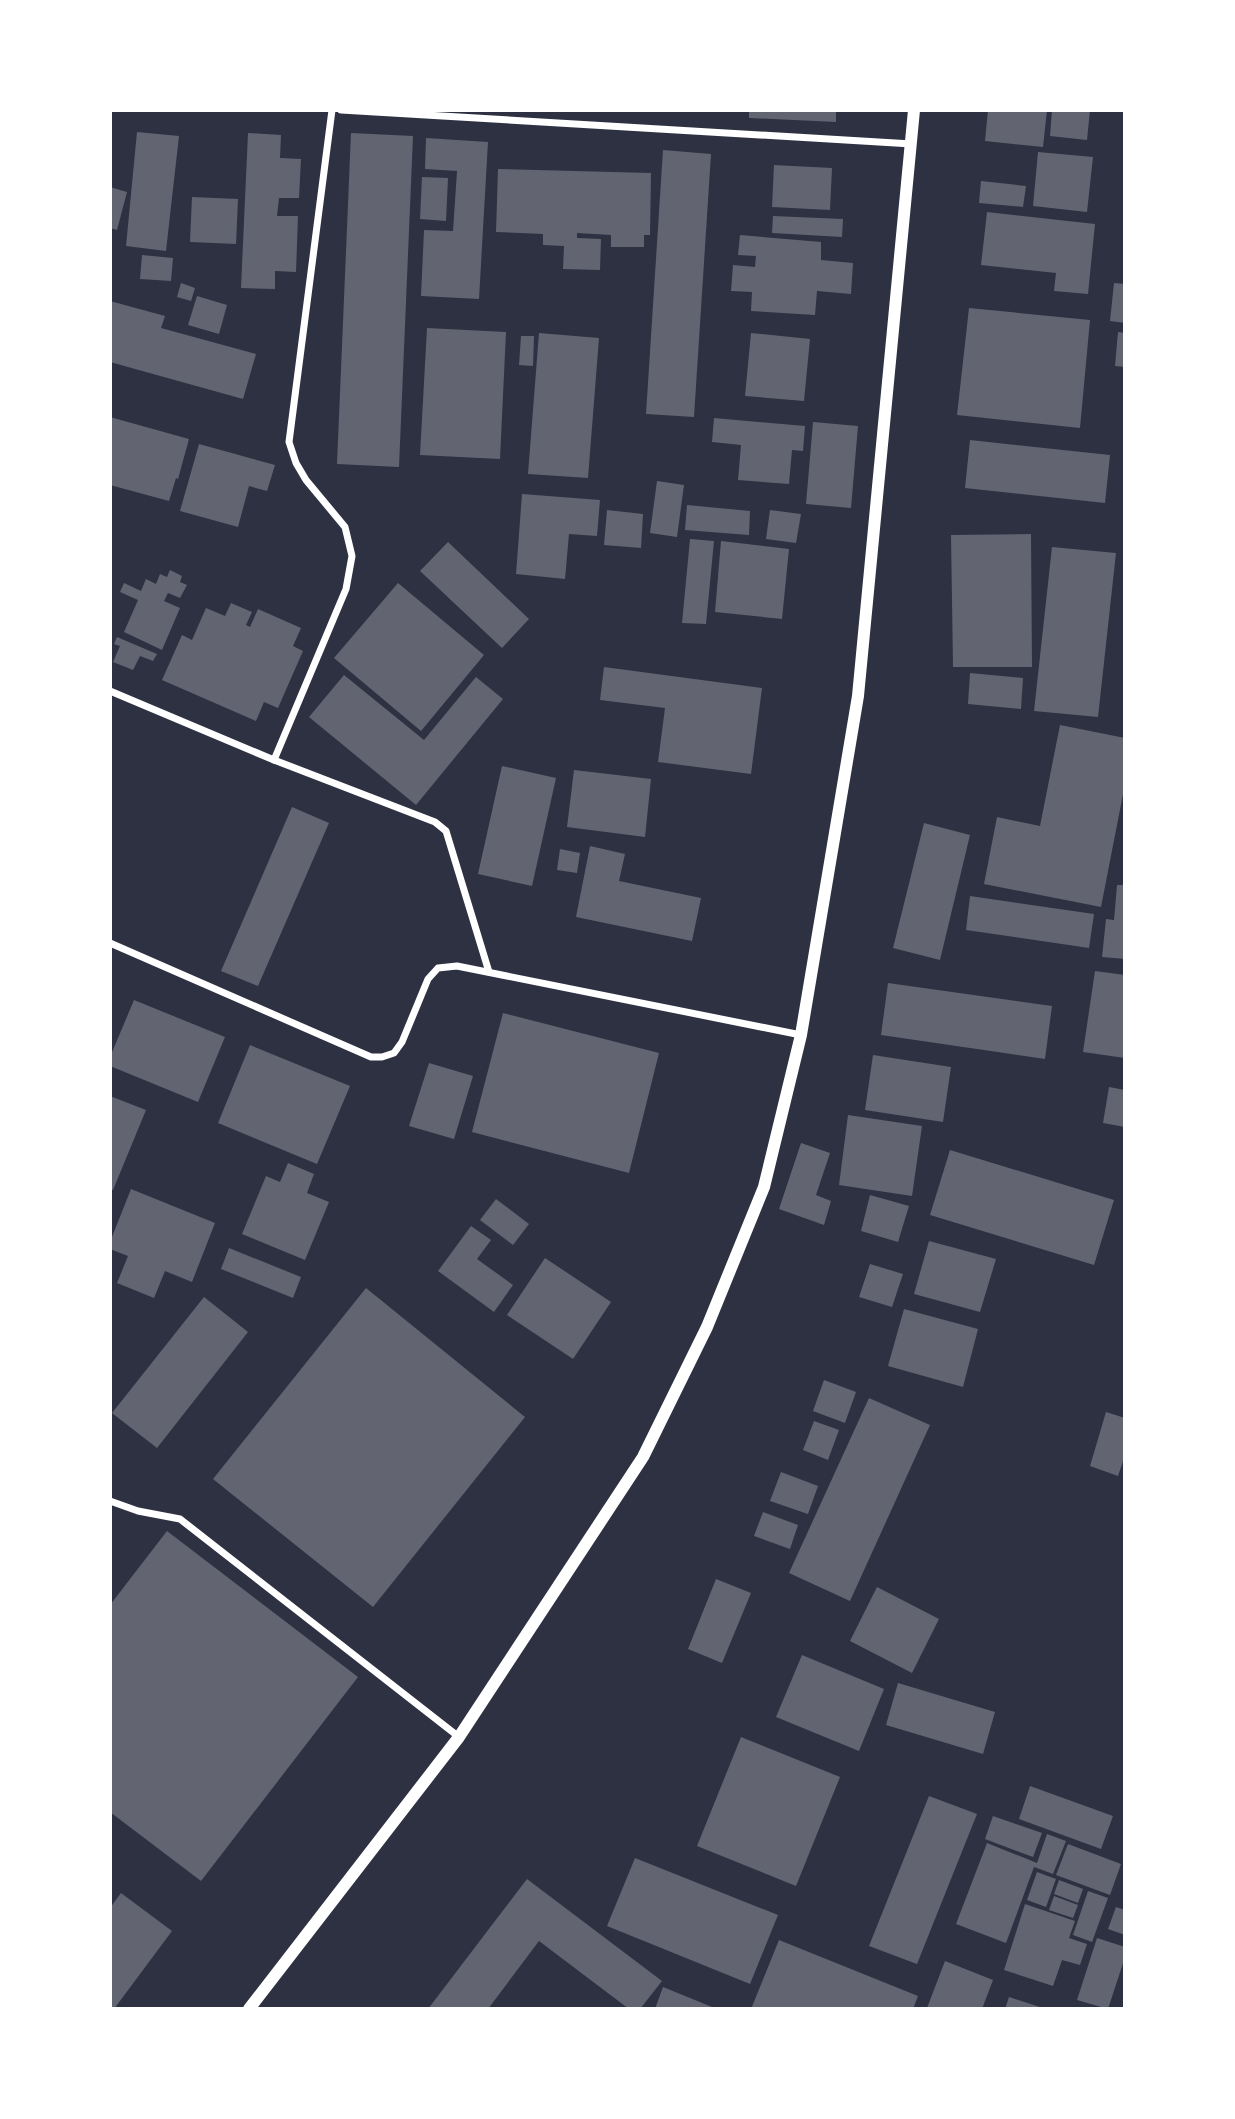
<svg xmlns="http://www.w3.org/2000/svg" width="1235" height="2119" viewBox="0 0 1235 2119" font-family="'PT Sans Narrow',sans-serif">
  <rect width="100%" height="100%" fill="#2d3142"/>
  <g fill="#626471">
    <polygon points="749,110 836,110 836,122 749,118"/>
    <polygon points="988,110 1047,110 1043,147 985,141"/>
    <polygon points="1052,110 1090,110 1087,140 1050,136"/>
    <polygon points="137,132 179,136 166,251 126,246"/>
    <polygon points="248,133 281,135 280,158 301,159 299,198 279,198 277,216 298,216 296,272 275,271 275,289 241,288"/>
    <polygon points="351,133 413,136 399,467 337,464"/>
    <polygon points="426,138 488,142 479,299 421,296 424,230 453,231 457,171 425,169"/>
    <polygon points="663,150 711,154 694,417 646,414"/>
    <polygon points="1038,152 1093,157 1087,212 1033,206"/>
    <polygon points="774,165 832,168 830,210 772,207"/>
    <polygon points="498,169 651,173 650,235 644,235 644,247 611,247 611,235 577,233 577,238 601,239 600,270 563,269 564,246 543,245 543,234 496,232"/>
    <polygon points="422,177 448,178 446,221 420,219"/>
    <polygon points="981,181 1026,186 1023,207 979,203"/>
    <polygon points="110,187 127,192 117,230 110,228"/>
    <polygon points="192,197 238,199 236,244 190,242"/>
    <polygon points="987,212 1095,224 1088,294 1054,291 1056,273 981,265"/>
    <polygon points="773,216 843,219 842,237 772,233"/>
    <polygon points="740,235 821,242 821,260 853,263 851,294 817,291 815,315 751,311 752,292 731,291 733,265 755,267 756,256 738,255"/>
    <polygon points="142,255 173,258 171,281 140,279"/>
    <polygon points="181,283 195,288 191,301 177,297"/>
    <polygon points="1114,283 1125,284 1125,323 1110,321"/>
    <polygon points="197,296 227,305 219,334 188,325"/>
    <polygon points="110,301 165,316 161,328 256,354 243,399 110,362"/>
    <polygon points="969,308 1090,320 1080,428 957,415"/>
    <polygon points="427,328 506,332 500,459 420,455"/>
    <polygon points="1118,332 1125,333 1125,367 1115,366"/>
    <polygon points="539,333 599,338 588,478 528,474"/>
    <polygon points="751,333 810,339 804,401 745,396"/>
    <polygon points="521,336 534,336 533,366 519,365"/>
    <polygon points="110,417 189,439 178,479 176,478 169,501 110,485"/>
    <polygon points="714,418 805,426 803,451 792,450 789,484 738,480 741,445 712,442"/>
    <polygon points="813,422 858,426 851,508 806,504"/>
    <polygon points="970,440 1110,455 1105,503 965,488"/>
    <polygon points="199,444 275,465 267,491 249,486 238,527 180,511"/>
    <polygon points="657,481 684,485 677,537 650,533"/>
    <polygon points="522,494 600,500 597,536 569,534 565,579 516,574"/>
    <polygon points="687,505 750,511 749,535 685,530"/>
    <polygon points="607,510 643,514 641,548 604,545"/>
    <polygon points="770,510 801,514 796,543 766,539"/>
    <polygon points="1031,534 1032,667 953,667 951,535"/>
    <polygon points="690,539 714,541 706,624 682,623"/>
    <polygon points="721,541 789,549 782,619 715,612"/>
    <polygon points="448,542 529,619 502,648 420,571"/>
    <polygon points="1052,547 1116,553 1098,717 1034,711"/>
    <polygon points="170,570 182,576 180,582 187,585 180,598 168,593 164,601 180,608 162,650 124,632 138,600 120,592 124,583 141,591 146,579 156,584 160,574 167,577"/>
    <polygon points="398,583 484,655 421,731 334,658"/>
    <polygon points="231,603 252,612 246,625 250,627 258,609 301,628 293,646 303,651 278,708 264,702 256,721 162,680 182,635 192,640 206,608 225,616"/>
    <polygon points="117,637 157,654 153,661 140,656 133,670 113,662 120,646 114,644"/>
    <polygon points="604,667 762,688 751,774 658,762 665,708 600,700"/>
    <polygon points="970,673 1023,678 1021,709 968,704"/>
    <polygon points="344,675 424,740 476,677 503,699 416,805 309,717"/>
    <polygon points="1060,725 1125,738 1125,784 1101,907 984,884 997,817 1040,826"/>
    <polygon points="502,766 556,778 532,886 478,874"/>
    <polygon points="574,770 651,779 645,837 567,827"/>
    <polygon points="292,807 329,823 258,986 221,971"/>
    <polygon points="924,823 970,835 940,960 893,948"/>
    <polygon points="590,846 625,854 619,881 701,898 692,941 576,917"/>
    <polygon points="560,849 580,853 577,873 557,870"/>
    <polygon points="1117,885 1125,885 1125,959 1102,957 1106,919 1114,920"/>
    <polygon points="970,896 1094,914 1089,948 966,930"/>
    <polygon points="1095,971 1125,975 1125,1058 1083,1052"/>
    <polygon points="888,983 1052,1006 1045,1059 881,1035"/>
    <polygon points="134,1000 225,1037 198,1102 110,1066 110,1057"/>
    <polygon points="503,1013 659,1053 629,1173 472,1132"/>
    <polygon points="250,1045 350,1086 317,1164 218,1123"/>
    <polygon points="873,1055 951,1067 943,1122 865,1110"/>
    <polygon points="429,1063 473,1076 454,1139 409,1126"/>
    <polygon points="1109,1087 1125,1090 1125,1127 1103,1123"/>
    <polygon points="110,1096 146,1110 113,1190 110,1189"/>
    <polygon points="848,1115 922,1126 912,1196 839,1185"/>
    <polygon points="801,1143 830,1153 816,1195 831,1201 824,1225 779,1209"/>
    <polygon points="950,1150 1114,1200 1094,1265 930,1215"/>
    <polygon points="288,1163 314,1174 307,1193 329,1202 305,1260 242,1234 266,1176 280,1182"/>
    <polygon points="131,1189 215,1223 192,1282 165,1271 154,1298 117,1283 128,1256 110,1249 110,1242"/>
    <polygon points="870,1195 909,1206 898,1242 861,1231"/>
    <polygon points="496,1199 529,1224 513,1245 480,1220"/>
    <polygon points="471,1226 491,1240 477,1259 513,1285 494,1312 438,1271"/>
    <polygon points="929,1241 996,1259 980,1312 914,1294"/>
    <polygon points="229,1248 301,1277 293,1298 221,1269"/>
    <polygon points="545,1258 611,1302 573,1359 507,1315"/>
    <polygon points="870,1264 903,1274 892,1307 859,1297"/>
    <polygon points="366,1288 525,1417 373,1607 213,1479"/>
    <polygon points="204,1297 248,1332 157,1448 112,1413"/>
    <polygon points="904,1309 978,1329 963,1387 888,1366"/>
    <polygon points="824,1380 856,1392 845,1423 813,1411"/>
    <polygon points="869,1398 930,1425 850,1601 789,1573"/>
    <polygon points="1106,1412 1125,1418 1125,1455 1118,1476 1090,1466"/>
    <polygon points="814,1421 839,1430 828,1460 803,1450"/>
    <polygon points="781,1472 818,1486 808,1514 770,1501"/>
    <polygon points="763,1512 798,1525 790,1549 754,1536"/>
    <polygon points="167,1531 358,1677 201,1881 110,1812 110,1605"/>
    <polygon points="716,1579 751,1593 722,1663 688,1649"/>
    <polygon points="877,1587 939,1619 912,1673 850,1641"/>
    <polygon points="802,1655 884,1689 859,1751 776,1717"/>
    <polygon points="898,1683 995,1712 983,1754 886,1725"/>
    <polygon points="741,1737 840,1777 796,1886 697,1846"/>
    <polygon points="1030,1786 1113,1816 1101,1849 1019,1819"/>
    <polygon points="929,1796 977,1814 917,1964 869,1946"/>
    <polygon points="993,1816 1042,1833 1033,1857 985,1839"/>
    <polygon points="1047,1834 1066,1841 1053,1874 1034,1867 1006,1943 956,1924 987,1843 1037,1863"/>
    <polygon points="1068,1844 1121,1864 1110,1895 1056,1875"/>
    <polygon points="635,1858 778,1915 750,1984 607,1926"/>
    <polygon points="1037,1872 1056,1879 1046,1907 1027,1900"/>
    <polygon points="527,1879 662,1981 640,2009 629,2009 539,1941 488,2009 428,2009"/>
    <polygon points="1059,1880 1083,1889 1078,1903 1054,1894"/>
    <polygon points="1088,1891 1108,1898 1092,1942 1073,1935"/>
    <polygon points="121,1893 172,1931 114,2009 110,2009 110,1908"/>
    <polygon points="1054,1896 1078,1905 1073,1918 1049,1910"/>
    <polygon points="1025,1904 1075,1921 1069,1938 1087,1944 1080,1965 1062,1960 1053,1986 1004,1970"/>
    <polygon points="1116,1907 1125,1910 1125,1935 1108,1929"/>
    <polygon points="1097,1938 1125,1947 1125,1957 1108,2009 1077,2000"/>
    <polygon points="779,1940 918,1996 913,2009 751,2009"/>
    <polygon points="945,1961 993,1980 982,2009 927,2008"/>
    <polygon points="663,1987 717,2009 655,2009"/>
    <polygon points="1009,1997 1043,2008 1043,2009 1005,2009"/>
  </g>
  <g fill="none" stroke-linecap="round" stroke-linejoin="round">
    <g stroke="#fff" stroke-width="7">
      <polyline points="341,110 912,144"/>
      <polyline points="110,691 274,760 435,822 446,831 489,972"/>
      <polyline points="274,760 346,589 352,556 345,527 306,480 296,463 289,442 332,110"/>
      <polyline points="110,943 371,1057 382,1057 394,1053 402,1042 428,979 438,968 457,966 801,1035"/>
      <polyline points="110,1501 138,1511 180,1519 459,1737"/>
    </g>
    <polyline stroke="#fff" stroke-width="12" points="249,2009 459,1737 643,1457 707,1327 764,1187 801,1035 858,696 914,110"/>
  </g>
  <rect width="1235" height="2119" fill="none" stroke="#ffffff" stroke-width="224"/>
</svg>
